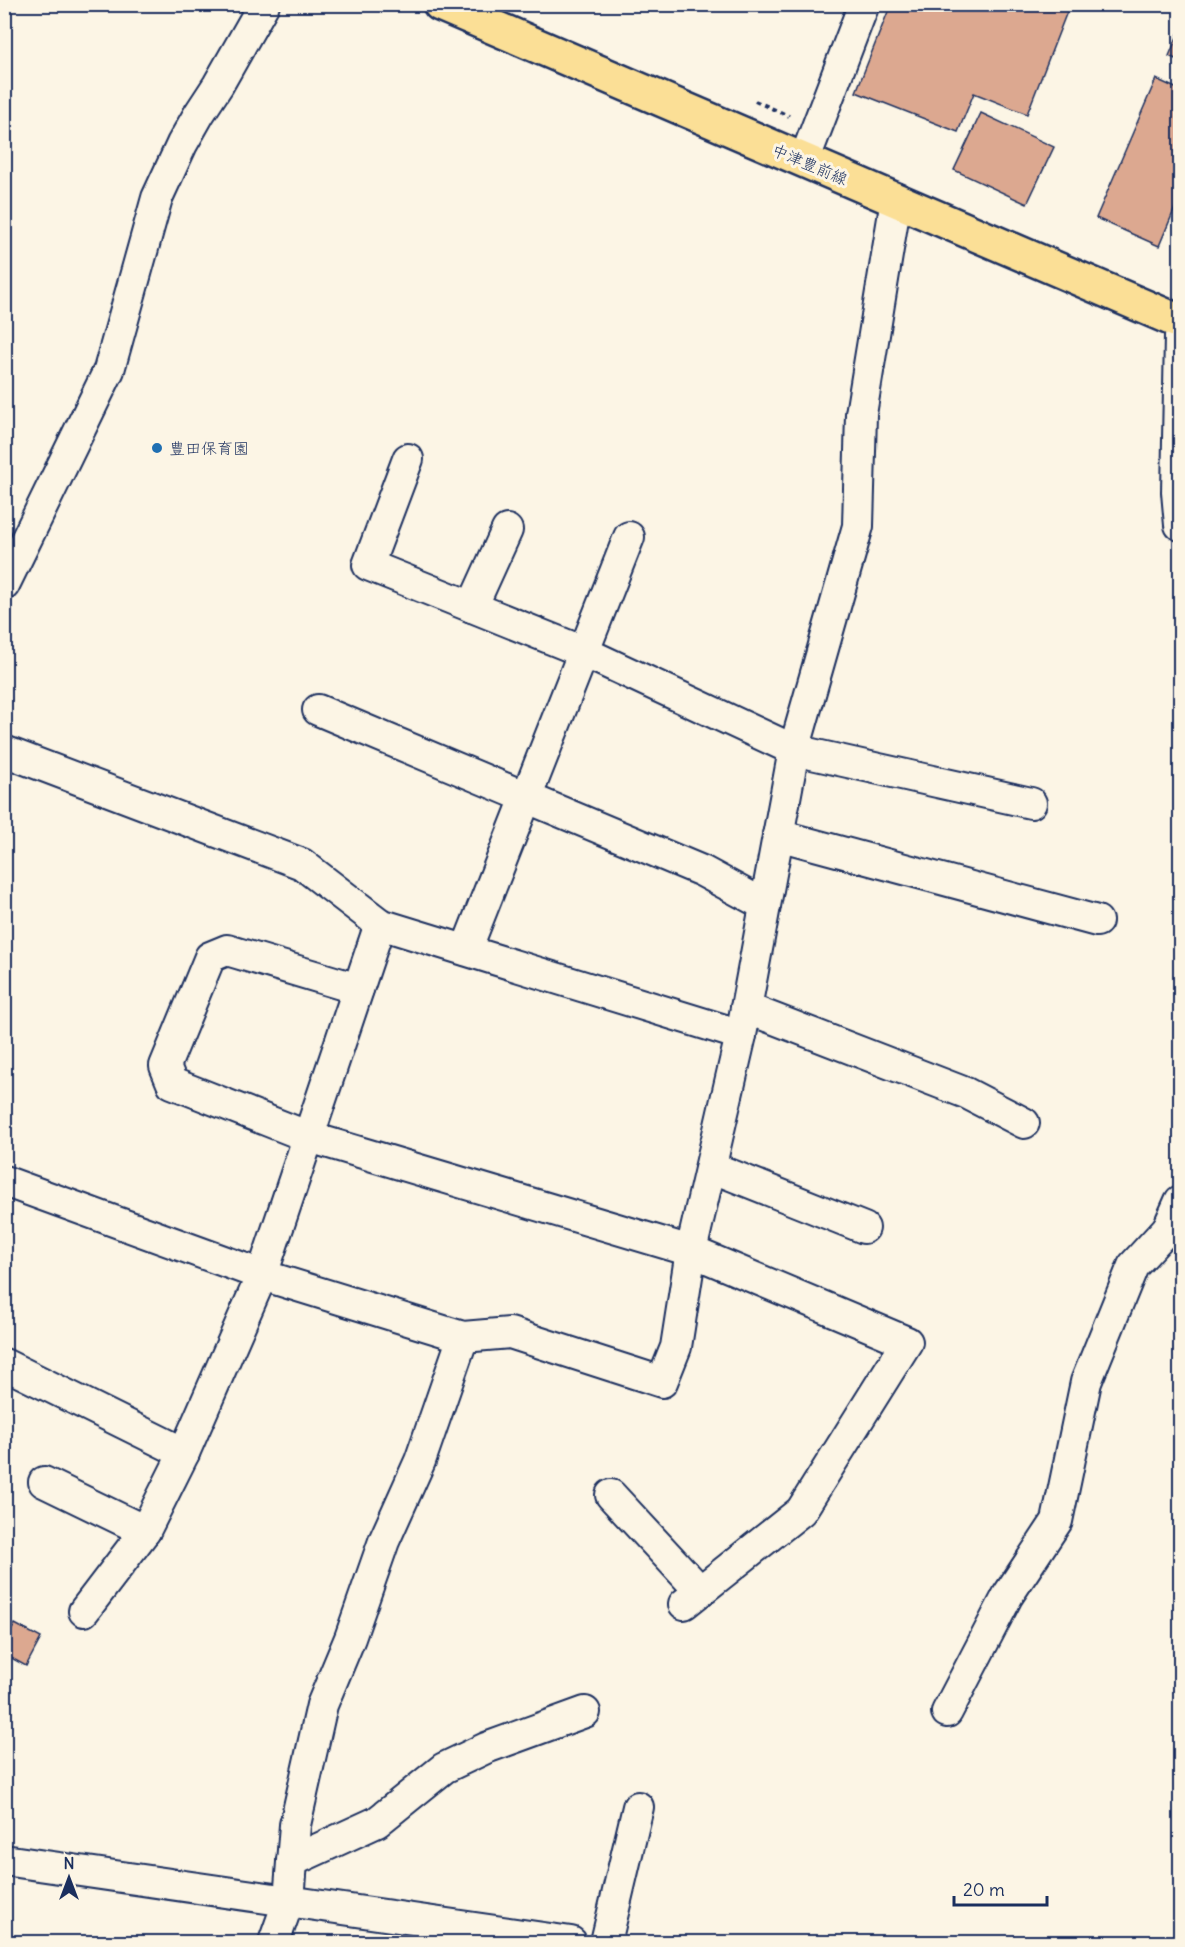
<svg xmlns="http://www.w3.org/2000/svg" width="1185" height="1947" viewBox="0 0 1185 1947" font-family="Delius,'Klee One',sans-serif">
  <rect width="100%" height="100%" fill="#fcf5e5"/>
  <filter id="ink" filterUnits="userSpaceOnUse"><feTurbulence type="fractalNoise" baseFrequency=".0167" numOctaves="2"/><feDisplacementMap in="SourceGraphic" scale="12" xChannelSelector="R" yChannelSelector="G"/><feConvolveMatrix kernelMatrix="1 2 1 2 8 2 1 2 1" color-interpolation-filters="sRGB"/></filter>
  <g filter="url(#ink)">
    <g fill="#dca890" stroke="#1b2f5e" stroke-width="1.5">
      <polygon points="891,4 1070,4 1027,114 974,93 958,132 856,92"/>
      <polygon points="1180,30 1180,61 1169,56"/>
      <polygon points="1156,79 1180,90 1180,196 1159,246 1096,218"/>
      <polygon points="981,113 1054,147 1027,204 954,170"/>
      <polygon points="15,1624 41,1638 26,1666 4,1654 4,1643"/>
    </g>
    <g fill="none" stroke-linecap="round" stroke-linejoin="round">
      <defs>
        <g id="minor">
          <polyline points="804,161 864,4"/>
          <polyline points="1180,336 1177,492 1180,525"/>
          <polyline points="408,459 368,565 584,652 794,750 1031,803"/>
          <polyline points="4,585 109,370 157,198 182,144 199,114 218,85 264,4"/>
          <polyline points="472,607 507,530"/>
          <polyline points="318,710 702,871 765,905"/>
          <polyline points="4,751 302,864 380,924 741,1035"/>
          <polyline points="778,835 1097,921"/>
          <polyline points="466,950 629,537"/>
          <polyline points="358,989 227,950 210,957 165,1066 172,1083 309,1137 691,1251 907,1342 801,1511 684,1604"/>
          <polyline points="746,1008 966,1093 1024,1123"/>
          <polyline points="711,1167 864,1228"/>
          <polyline points="4,1181 262,1275 463,1337 510,1333 662,1382 676,1347 691,1251 741,1035 794,750 858,526 861,414 896,200"/>
          <polyline points="1180,1201 1168,1228 1180,1234"/>
          <polyline points="4,1364 184,1453"/>
          <polyline points="44,1482 145,1531"/>
          <polyline points="611,1495 700,1591"/>
          <polyline points="84,1611 145,1531 184,1453 262,1275 380,924"/>
          <polyline points="947,1712 1008,1595 1057,1521 1086,1382 1133,1266 1168,1228"/>
          <polyline points="4,1860 571,1942"/>
          <polyline points="292,1861 377,1822 444,1768 486,1748 585,1712"/>
          <polyline points="274,1942 289,1900 295,1825 322,1705 350,1638 384,1541 420,1461 463,1337"/>
          <polyline points="606,1942 638,1807"/>
        </g>
        <polyline id="primary" points="440,4 1180,322"/>
      </defs>
      <use href="#minor" stroke="#1b2f5e" stroke-width="34"/>
      <use href="#primary" stroke="#1b2f5e" stroke-width="38"/>
      <polyline stroke="#1b2f5e" stroke-width="4" stroke-dasharray="4.5 4.5" stroke-linecap="butt" points="755,101 789,116"/>
      <use href="#minor" stroke="#fcf5e5" stroke-width="30"/>
      <use href="#primary" stroke="#fbdf96" stroke-width="33"/>
    </g>
  </g>
  <circle fill="#1f6fb2" stroke="#fcf5e5" stroke-width="2" cx="157" cy="448" r="6"/>
  <g text-anchor="middle" dominant-baseline="central" stroke-width="6" stroke-linejoin="round" paint-order="stroke">
    <g font-size="16" fill="#1b2f5e" stroke="#fcf5e5">
      <text transform="translate(810 164) rotate(23)">中津豊前線</text>
    </g>
    <g font-size="16" fill="#1b2f5e" stroke="#fcf5e5" text-anchor="start">
      <text x="169" y="448">豊田保育園</text>
    </g>
  </g>
  <rect width="1185" height="1947" fill="none" stroke="#fcf5e5" stroke-width="24"/>
  <rect x="12" y="12" width="1161" height="1923" fill="none" stroke="#1b2f5e" stroke-width="2" filter="url(#ink)"/>
  <g transform="translate(69 1878)" stroke="#fcf5e5" stroke-width="4.5" paint-order="stroke">
  <path d="M0-4.5L10 22L0 15L-10 22Z" fill="#1b2f5e"/>
  <text y="-9" font-size="16" font-weight="bold" text-anchor="middle" fill="#1b2f5e">N</text>
  </g>
  <path d="M954 1896v9h93v-9" fill="none" stroke="#1b2f5e" stroke-width="3"/>
  <text x="963" y="1896" font-size="18" fill="#1b2f5e" stroke="#fcf5e5" stroke-width="4.5" paint-order="stroke">20 m</text>
</svg>
